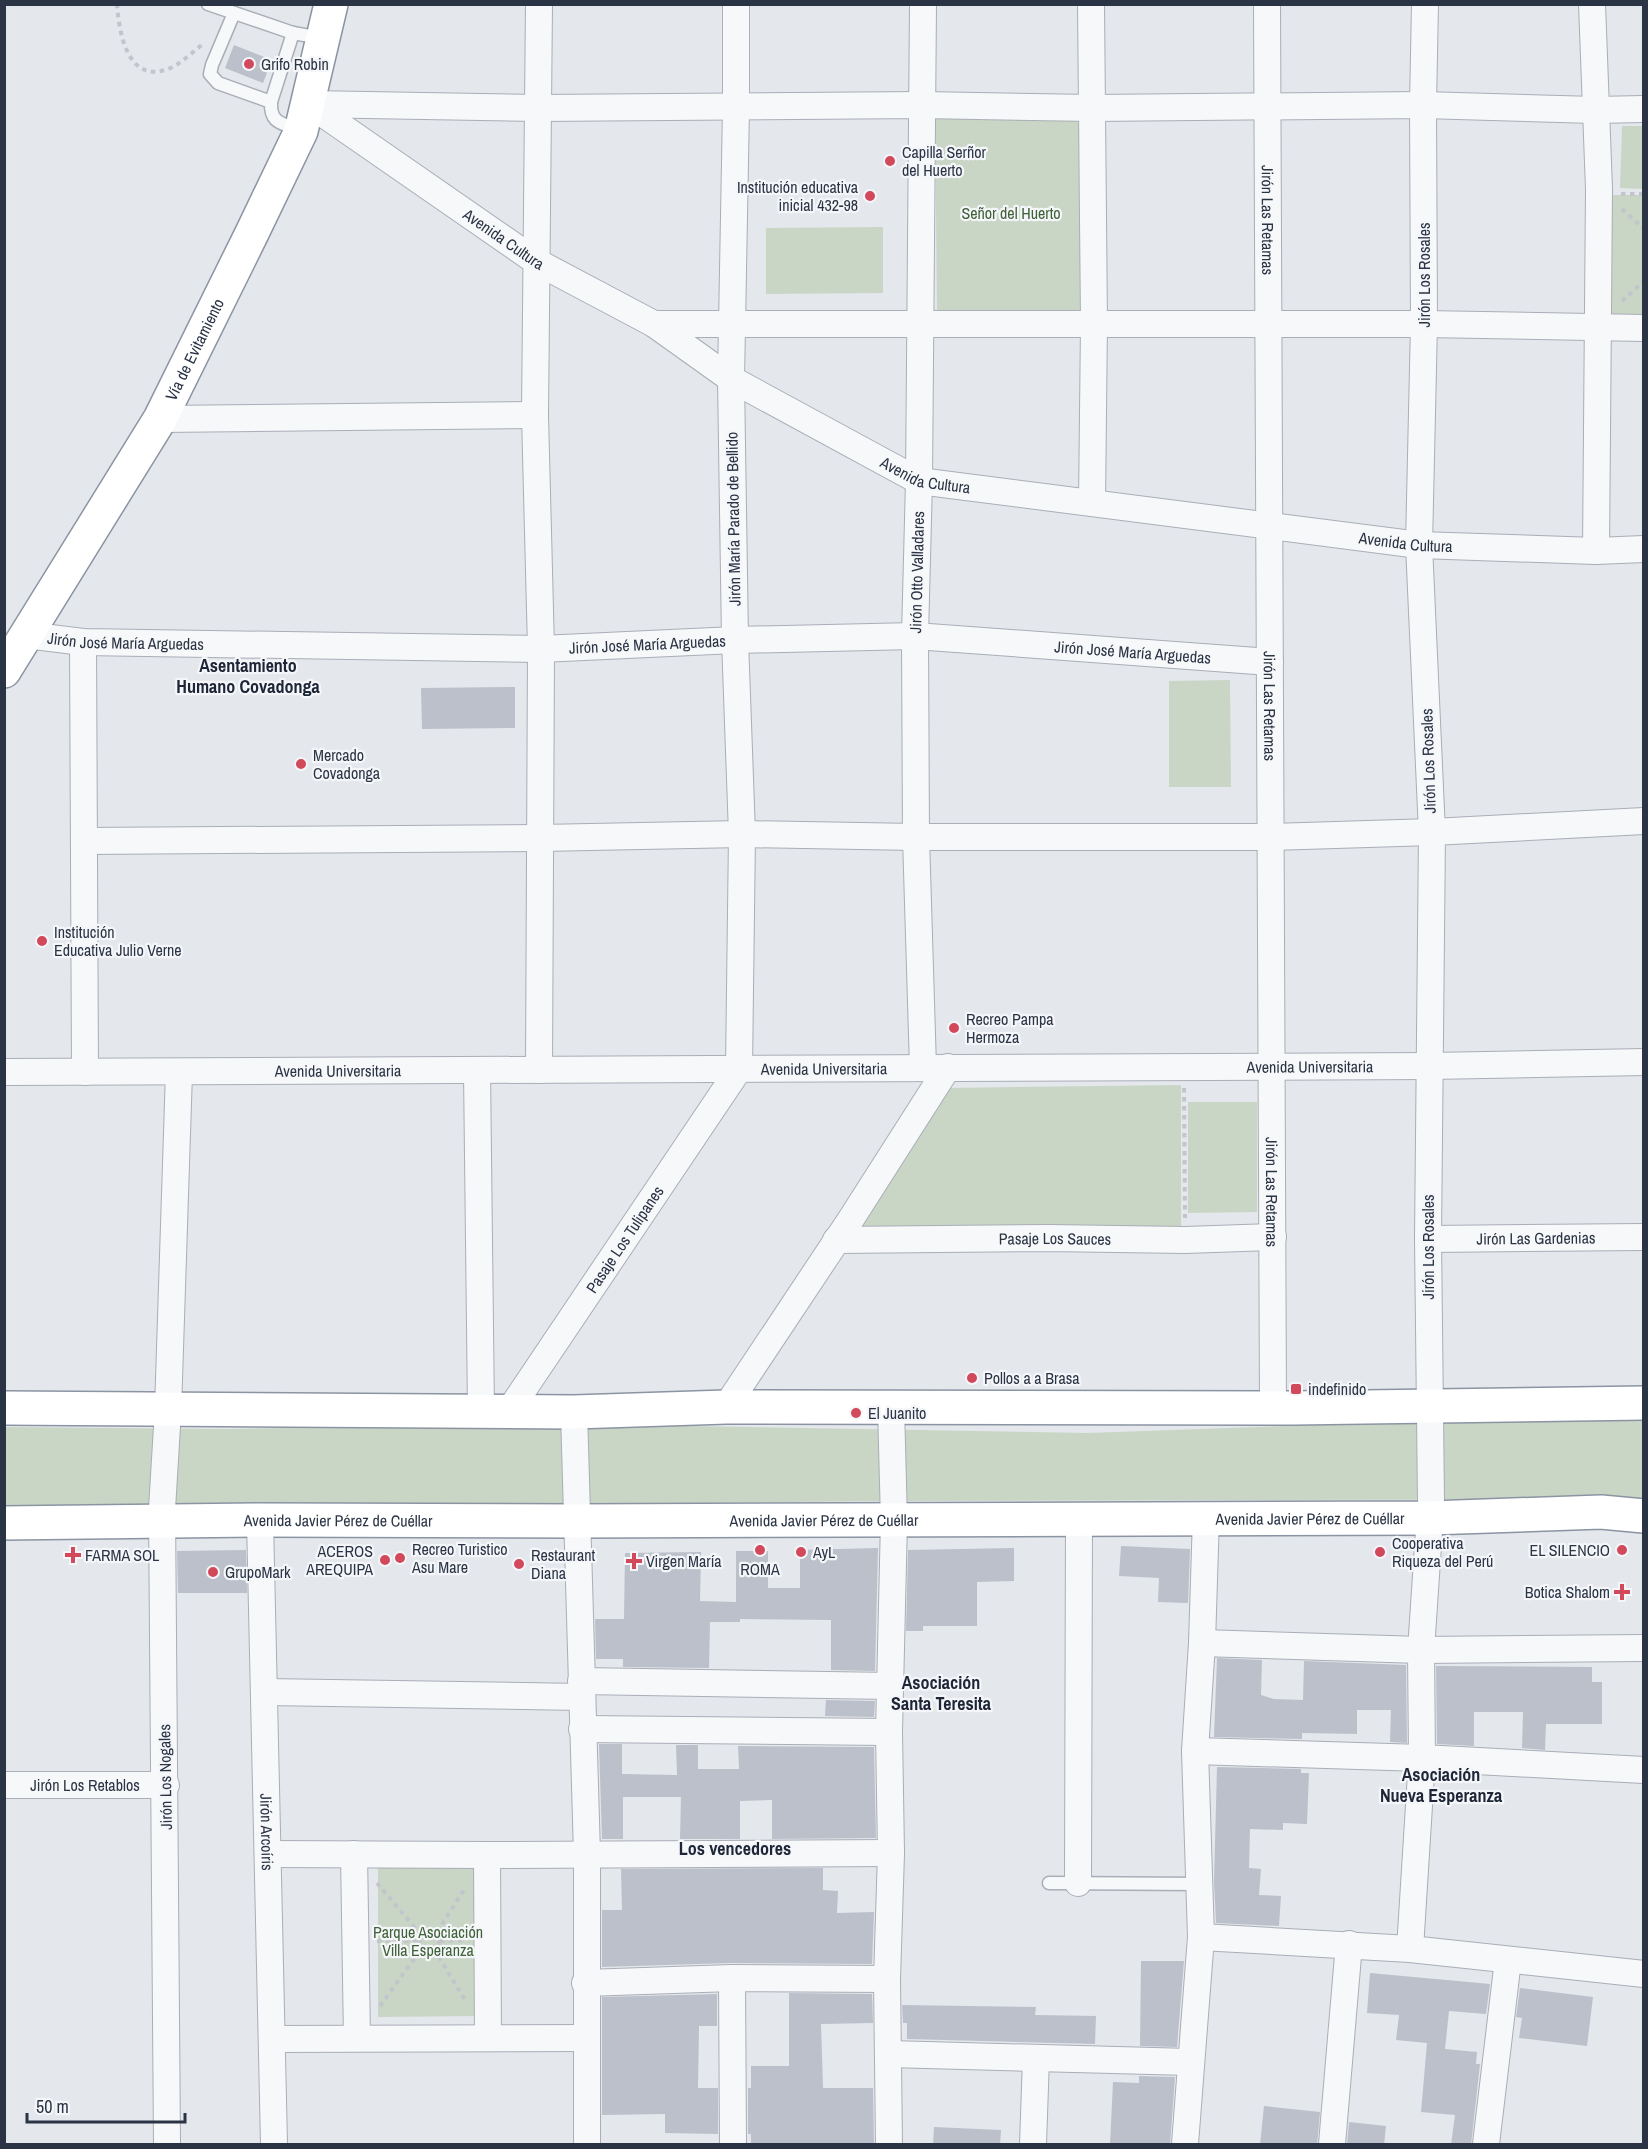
<svg xmlns="http://www.w3.org/2000/svg" width="1648" height="2149" viewBox="0 0 1648 2149" font-family="'Archivo Narrow',sans-serif">
  <rect width="100%" height="100%" fill="#e4e7ec"/>
  <g fill="#c9d6c5">
    <polygon points="1086,114 1088,313 937,311 935,115"/>
    <polygon points="1622,126 1643,126 1643,189 1620,188"/>
    <polygon points="1606,195 1643,195 1643,317 1604,316"/>
    <polygon points="883,227 883,293 766,294 766,228"/>
    <polygon points="1230,680 1231,787 1169,787 1169,681"/>
    <polygon points="1181,1085 1181,1229 855,1229 946,1088"/>
    <polygon points="1188,1102 1257,1102 1257,1212 1188,1213"/>
    <polygon points="1643,1419 1643,1499 892,1501 5,1510 5,1427 225,1429 575,1424 1088,1433 1429,1421"/>
    <polygon points="479,1865 479,2016 378,2017 378,1866"/>
  </g>
  <g fill="#bbc0ca">
    <polygon points="234,45 272,60 263,83 225,68"/>
    <polygon points="515,687 515,728 422,729 421,688"/>
    <polygon points="1121,1546 1190,1549 1188,1603 1158,1602 1159,1578 1119,1576"/>
    <polygon points="878,1548 875,1671 831,1670 831,1620 740,1619 740,1622 710,1622 709,1668 623,1667 623,1659 596,1659 595,1619 624,1619 625,1553 701,1552 700,1601 736,1602 736,1551 768,1551 768,1588 800,1588 800,1550"/>
    <polygon points="1014,1548 1014,1581 977,1582 977,1626 923,1626 923,1631 906,1631 908,1550"/>
    <polygon points="246,1550 247,1593 178,1593 177,1551"/>
    <polygon points="1217,1658 1262,1660 1261,1695 1274,1699 1303,1700 1304,1661 1406,1665 1407,1743 1390,1742 1391,1710 1357,1710 1357,1734 1302,1733 1302,1739 1214,1737"/>
    <polygon points="1436,1666 1592,1667 1592,1682 1602,1682 1602,1724 1546,1724 1545,1750 1522,1748 1523,1712 1474,1712 1474,1746 1437,1744"/>
    <polygon points="826,1700 875,1701 874,1717 825,1716"/>
    <polygon points="599,1744 622,1744 622,1774 677,1775 676,1745 698,1745 698,1769 739,1769 738,1746 874,1747 876,1838 772,1839 772,1800 740,1801 740,1839 680,1839 681,1797 623,1797 623,1839 602,1839"/>
    <polygon points="1217,1767 1301,1769 1301,1773 1309,1773 1307,1824 1283,1823 1283,1830 1250,1829 1249,1868 1261,1869 1259,1895 1281,1896 1279,1926 1216,1923 1214,1882"/>
    <polygon points="823,1868 823,1890 838,1891 837,1913 874,1912 872,1964 731,1963 602,1967 602,1910 622,1910 621,1869"/>
    <polygon points="1141,1961 1184,1961 1177,2047 1140,2046"/>
    <polygon points="1370,1973 1490,1984 1486,2014 1449,2011 1445,2049 1477,2052 1476,2064 1480,2064 1471,2145 1451,2145 1455,2115 1421,2112 1427,2043 1396,2040 1399,2015 1367,2013"/>
    <polygon points="1520,1988 1593,1997 1587,2046 1519,2038 1522,2018 1516,2017"/>
    <polygon points="789,1993 872,1994 873,2023 821,2024 823,2088 873,2088 874,2145 751,2145 751,2134 748,2134 748,2088 751,2088 751,2066 789,2066"/>
    <polygon points="717,1994 717,2026 699,2026 698,2088 718,2088 718,2134 665,2133 665,2114 602,2115 602,1997"/>
    <polygon points="902,2005 1036,2007 1035,2015 1096,2016 1095,2044 907,2039 907,2023 903,2023"/>
    <polygon points="1139,2076 1175,2077 1170,2145 1110,2145 1113,2082 1139,2083"/>
    <polygon points="1264,2106 1320,2112 1317,2145 1260,2145"/>
    <polygon points="1349,2122 1386,2126 1384,2145 1347,2145"/>
    <polygon points="934,2127 1001,2130 1000,2145 933,2145"/>
  </g>
  <g fill="none" stroke-linecap="round" stroke-linejoin="round">
    <defs>
      <g id="service">
        <polyline points="208,4 293,33 321,38"/>
        <polyline points="234,13 212,65 210,74 218,83 271,102"/>
        <path d="M 293,33 L 271,102 C 270,124 282,123 300,130"/>
        <polyline points="1049,1883 1200,1884"/>
      </g>
      <g id="minor">
        <polyline points="539,4 535,415 541,649 539,1070"/>
        <polyline points="1091,4 1094,324 1092,503"/>
        <path id="s1" d="M 1267,4 L 1273,1406"/>
        <polyline points="1592,4 1599,189 1596,551"/>
        <path id="s2" d="M 309,104 L 537,262 L 654,324 L 731,379 L 919,481 L 1419,545 L 1596,551 L 1644,549"/>
        <polyline points="309,104 539,108 922,105 1093,108 1423,105 1595,110 1644,109"/>
        <polyline points="654,324 1424,324 1644,328"/>
        <polyline points="160,419 535,415"/>
        <path id="s3" d="M 26,635 L 83,642 L 541,649 L 735,640 L 915,636 L 1270,662"/>
        <polyline points="83,642 85,1072"/>
        <polyline points="84,841 540,838 742,834 916,837 1271,837 1432,832 1644,821"/>
        <path id="s4" d="M 923,1068 L 916,837 L 915,636 L 919,481 L 923,4"/>
        <polyline points="477,1070 481,1411"/>
        <path id="s5" d="M 4,1072 L 1430,1066 L 1644,1062"/>
        <path id="s6" d="M 1428,1239 L 1644,1237"/>
        <path id="s7" d="M 836,1240 L 1048,1238 L 1185,1240 L 1273,1237"/>
        <polyline points="726,1407 851,1219 948,1067"/>
        <path id="s8" d="M 509,1411 L 739,1069 L 742,834 L 735,640 L 731,379 L 736,108 L 736,4"/>
        <polyline points="574,1412 587,1854 587,2144"/>
        <path id="s9" d="M 260,1520 L 274,2144"/>
        <polyline points="1202,1643 1421,1650 1644,1648"/>
        <polyline points="581,1681 891,1686"/>
        <polyline points="265,1692 582,1697"/>
        <polyline points="582,1729 889,1732"/>
        <polyline points="1195,1751 1422,1758 1644,1770"/>
        <path id="s10" d="M 4,1785 L 166,1785"/>
        <polyline points="269,1854 487,1855 891,1853"/>
        <polyline points="354,1854 357,2038"/>
        <polyline points="487,1855 488,2038"/>
        <polyline points="1078,1883 1079,1519"/>
        <polyline points="1201,1937 1410,1949 1644,1974"/>
        <polyline points="1410,1949 1422,1758 1421,1650 1431,1501 1428,1239 1432,832 1419,545 1424,324 1423,105 1425,4"/>
        <polyline points="732,1978 733,2144"/>
        <polyline points="585,1983 732,1978 887,1979"/>
        <polyline points="272,2039 586,2038"/>
        <polyline points="889,2054 1190,2062"/>
        <polyline points="167,2144 162,1509 168,1410 179,1072"/>
        <polyline points="889,2144 887,1979 891,1853 889,1732 894,1521 891,1407"/>
        <polyline points="1033,2144 1036,2058"/>
        <polyline points="1185,2144 1201,1937 1195,1751 1202,1643 1206,1517"/>
        <polyline points="1332,2144 1349,1944"/>
        <polyline points="1486,2144 1508,1960"/>
      </g>
      <g id="trunk">
        <path id="s11" d="M 4,671 L 160,419 L 252,233 L 301,131 L 331,4"/>
        <polyline points="4,1408 574,1412 726,1407 1293,1408 1644,1403"/>
        <path id="s12" d="M 4,1523 L 260,1520 L 578,1521 L 1430,1518 L 1601,1512 L 1644,1516"/>
      </g>
    </defs>
    <use href="#service" stroke="#a9aeb7" stroke-width="15"/>
    <use href="#minor" stroke="#a9aeb7" stroke-width="28"/>
    <use href="#trunk" stroke="#8b94a3" stroke-width="36"/>
    <g stroke="#c2c5cb" stroke-width="4" stroke-dasharray="4.5 4.5" stroke-linecap="butt">
      <path d="M 117,4 C 119,32 127,84 168,69 C 181,64 191,53 202,45"/>
      <polyline points="1621,194 1644,194"/>
      <polyline points="1622,209 1644,229"/>
      <polyline points="1622,301 1644,281"/>
      <polyline points="1184,1088 1185,1218"/>
      <path d="M 377,1883 L 420,1934 C 418,1943 420,1947 428,1950 L 438,1946 C 443,1931 430,1924 420,1934"/>
      <polyline points="437,1932 464,1890"/>
      <polyline points="377,1941 418,1941"/>
      <polyline points="440,1941 466,1940"/>
      <polyline points="434,1949 465,2000"/>
      <polyline points="380,2006 422,1948"/>
    </g>
    <use href="#service" stroke="#f7f8fa" stroke-width="12"/>
    <use href="#minor" stroke="#f7f8fa" stroke-width="26"/>
    <use href="#trunk" stroke="#fff" stroke-width="33"/>
  </g>
  <g fill="#d1495b" stroke="#f4f6f9" stroke-width="2">
    <circle cx="249" cy="64" r="6"/>
    <circle cx="890" cy="161" r="6"/>
    <circle cx="870" cy="196" r="6"/>
    <circle cx="301" cy="764" r="6"/>
    <circle cx="42" cy="941" r="6"/>
    <circle cx="954" cy="1028" r="6"/>
    <circle cx="972" cy="1378" r="6"/>
    <rect x="1290" y="1383" width="12" height="12" rx="3"/>
    <circle cx="856" cy="1413" r="6"/>
    <circle cx="760" cy="1550" r="6"/>
    <circle cx="1622" cy="1550" r="6"/>
    <circle cx="801" cy="1552" r="6"/>
    <circle cx="1380" cy="1552" r="6"/>
    <path d="M70 1546h6v6h6v6h-6v6h-6v-6h-6v-6h6z"/>
    <circle cx="400" cy="1558" r="6"/>
    <circle cx="385" cy="1560" r="6"/>
    <path d="M631 1552h6v6h6v6h-6v6h-6v-6h-6v-6h6z"/>
    <circle cx="519" cy="1564" r="6"/>
    <circle cx="213" cy="1572" r="6"/>
    <path d="M1619 1583h6v6h6v6h-6v6h-6v-6h-6v-6h6z"/>
  </g>
  <g text-anchor="middle" dominant-baseline="central" stroke-width="4.5" stroke-linejoin="round" paint-order="stroke">
    <g font-size="16" fill="#2b3445" stroke="#f4f6f9" text-anchor="start">
      <text x="261" y="64">Grifo Robin</text>
      <text x="902" y="152">Capilla Serñor<tspan x="902" dy="18">del Huerto</tspan></text>
      <text x="858" y="187" text-anchor="end">Institución educativa<tspan x="858" dy="18">inicial 432-98</tspan></text>
      <text x="313" y="755">Mercado<tspan x="313" dy="18">Covadonga</tspan></text>
      <text x="54" y="932">Institución<tspan x="54" dy="18">Educativa Julio Verne</tspan></text>
      <text x="966" y="1019">Recreo Pampa<tspan x="966" dy="18">Hermoza</tspan></text>
      <text x="984" y="1378">Pollos a a Brasa</text>
      <text x="1308" y="1389">indefinido</text>
      <text x="868" y="1413">El Juanito</text>
      <text x="1392" y="1543">Cooperativa<tspan x="1392" dy="18">Riqueza del Perú</tspan></text>
      <text x="412" y="1549">Recreo Turistico<tspan x="412" dy="18">Asu Mare</tspan></text>
      <text x="1610" y="1550" text-anchor="end">EL SILENCIO</text>
      <text x="373" y="1551" text-anchor="end">ACEROS<tspan x="373" dy="18">AREQUIPA</tspan></text>
      <text x="813" y="1552">AyL</text>
      <text x="85" y="1555">FARMA SOL</text>
      <text x="531" y="1555">Restaurant<tspan x="531" dy="18">Diana</tspan></text>
      <text x="646" y="1561">Virgen María</text>
      <text x="760" y="1569" text-anchor="middle">ROMA</text>
      <text x="225" y="1572">GrupoMark</text>
      <text x="1610" y="1592" text-anchor="end">Botica Shalom</text>
    </g>
    <g font-size="16" fill="#3f6138" stroke="#f4f6f9">
      <text x="1011" y="213">Señor del Huerto</text>
      <text x="428" y="1932">Parque Asociación<tspan x="428" dy="18">Villa Esperanza</tspan></text>
    </g>
    <g font-size="16" fill="#2b3445" stroke="#f4f6f9">
      <text stroke="none"><textPath href="#s1" startOffset="216">Jirón Las Retamas</textPath></text>
      <text stroke="none"><textPath href="#s2" startOffset="237">Avenida Cultura</textPath></text>
      <text transform="translate(1424 275) rotate(-90)">Jirón Los Rosales</text>
      <text stroke="none"><textPath href="#s11" startOffset="374">Vía de Evitamiento</textPath></text>
      <text stroke="none"><textPath href="#s2" startOffset="723">Avenida Cultura</textPath></text>
      <text transform="translate(733 519) rotate(-91)">Jirón María Parado de Bellido</text>
      <text stroke="none"><textPath href="#s2" startOffset="1209">Avenida Cultura</textPath></text>
      <text stroke="none"><textPath href="#s4" startOffset="496">Jirón Otto Valladares</textPath></text>
      <text stroke="none"><textPath href="#s3" startOffset="100">Jirón José María Arguedas</textPath></text>
      <text stroke="none"><textPath href="#s3" startOffset="622">Jirón José María Arguedas</textPath></text>
      <text stroke="none"><textPath href="#s3" startOffset="1108">Jirón José María Arguedas</textPath></text>
      <text stroke="none"><textPath href="#s1" startOffset="702">Jirón Las Retamas</textPath></text>
      <text transform="translate(1428 761) rotate(-92)">Jirón Los Rosales</text>
      <text stroke="none"><textPath href="#s5" startOffset="1306">Avenida Universitaria</textPath></text>
      <text stroke="none"><textPath href="#s5" startOffset="820">Avenida Universitaria</textPath></text>
      <text stroke="none"><textPath href="#s5" startOffset="334">Avenida Universitaria</textPath></text>
      <text stroke="none"><textPath href="#s1" startOffset="1188">Jirón Las Retamas</textPath></text>
      <text stroke="none"><textPath href="#s6" startOffset="108">Jirón Las Gardenias</textPath></text>
      <text stroke="none"><textPath href="#s7" startOffset="219">Pasaje Los Sauces</textPath></text>
      <text stroke="none"><textPath href="#s8" startOffset="207">Pasaje Los Tulipanes</textPath></text>
      <text transform="translate(1428 1247) rotate(-90)">Jirón Los Rosales</text>
      <text stroke="none"><textPath href="#s12" startOffset="1306">Avenida Javier Pérez de Cuéllar</textPath></text>
      <text stroke="none"><textPath href="#s12" startOffset="334">Avenida Javier Pérez de Cuéllar</textPath></text>
      <text stroke="none"><textPath href="#s12" startOffset="820">Avenida Javier Pérez de Cuéllar</textPath></text>
      <text transform="translate(165 1777) rotate(-91)">Jirón Los Nogales</text>
      <text stroke="none"><textPath href="#s10" startOffset="81">Jirón Los Retablos</textPath></text>
      <text stroke="none"><textPath href="#s9" startOffset="312">Jirón Arcoíris</textPath></text>
    </g>
    <g font-size="18" font-weight="bold" fill="#1d2536" stroke="#f4f6f9">
      <text x="248" y="665">Asentamiento<tspan x="248" dy="21">Humano Covadonga</tspan></text>
      <text x="941" y="1682">Asociación<tspan x="941" dy="21">Santa Teresita</tspan></text>
      <text x="1441" y="1774">Asociación<tspan x="1441" dy="21">Nueva Esperanza</tspan></text>
      <text x="735" y="1848">Los vencedores</text>
    </g>
  </g>
  <rect width="1648" height="2149" fill="none" stroke="#2b3445" stroke-width="12"/>
  <path d="M27 2113v9h158v-9" fill="none" stroke="#2b3445" stroke-width="3"/>
  <text x="36" y="2113" font-size="18" fill="#2b3445" stroke="#f4f6f9" stroke-width="4.5" paint-order="stroke">50 m</text>
</svg>
